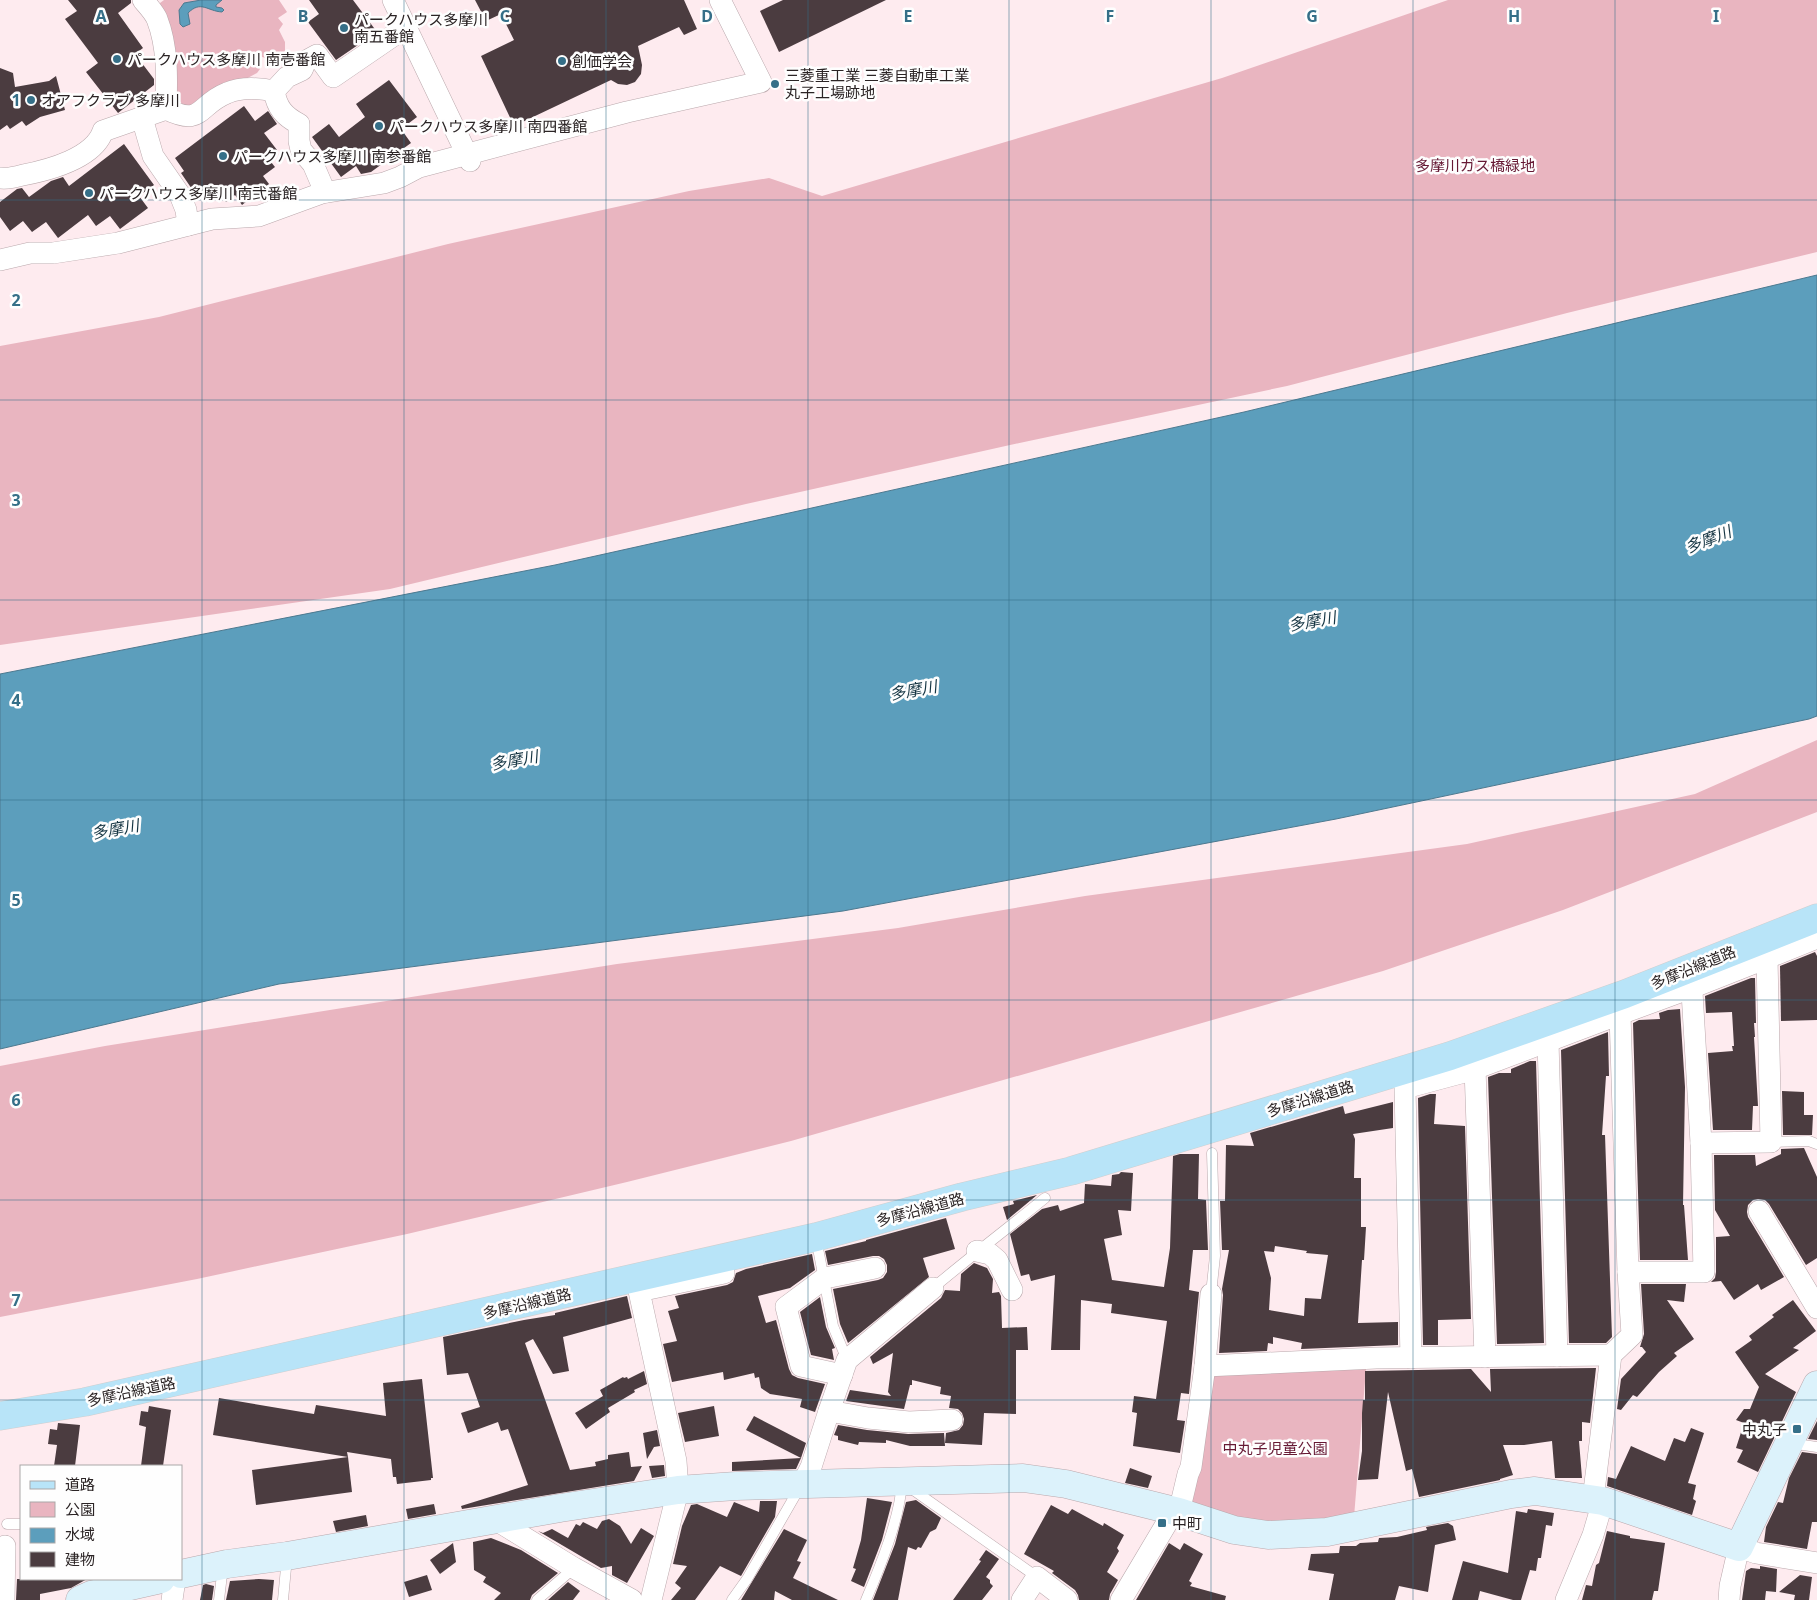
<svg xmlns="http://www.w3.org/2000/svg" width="1817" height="1600" viewBox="0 0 1817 1600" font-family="'Noto Sans','Noto Sans JP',sans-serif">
  <rect width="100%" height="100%" fill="#feebef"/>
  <g fill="#e9b5c0">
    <polygon points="164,0 279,0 287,12 278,18 283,24 279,30 285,42 285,51 279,57 272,60 259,56 255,60 260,69 257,73 192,108 182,104 176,96 156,6"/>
    <polygon points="1448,0 1817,0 1817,252 1567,313 1287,386 1010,445 746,504 390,589 0,645 0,346 159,317 448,244 689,191 769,178 822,196 1222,78"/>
    <polygon points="1817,740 1817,812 1563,910 1383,971 791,1141 627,1182 407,1234 197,1279 0,1317 0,1066 105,1046 617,964 898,928 1085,896 1467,844 1695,794"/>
    <polygon points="1366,1369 1354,1517 1261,1525 1187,1506 1209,1377 1215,1374"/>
  </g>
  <g fill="#5c9ebc" stroke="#4d798f">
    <path d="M 222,0 L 216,5 L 216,7 L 222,8 L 224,10 L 222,12 C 207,11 201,0 188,13 L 190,24 L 183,27 L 180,24 L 179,10 L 184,3 L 201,0 Z"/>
    <polygon points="1817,275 1817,716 1809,719 1336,819 843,911 279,984 0,1049 0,674 555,565 1244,412"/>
  </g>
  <g fill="#4b3c40" fill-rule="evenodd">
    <polygon points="68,0 131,0 131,3 118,13 143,48 135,54 154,79 154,85 118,113 86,72 98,63 65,19 77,11"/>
    <polygon points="309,0 353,0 377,32 336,60 308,22 319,14"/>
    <polygon points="475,0 684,0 697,29 684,35 679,27 638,46 642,65 641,74 635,82 627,85 618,84 611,80 514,126 481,56 514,40 501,14 486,21"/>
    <polygon points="783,0 886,0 779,52 760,11"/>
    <polygon points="0,68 13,73 15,87 49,81 56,76 65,110 40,117 26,126 22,121 10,129 7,125 0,130"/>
    <polygon points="389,80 417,117 401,129 411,143 371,172 361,174 356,166 341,177 312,137 329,124 339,137 365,117 356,104"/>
    <polygon points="244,106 255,121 268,111 277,124 264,133 277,150 267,157 275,167 263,176 269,184 242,205 235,195 226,202 217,191 207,199 199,188 194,192 181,173 184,171 175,158"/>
    <polygon points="124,144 154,185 139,196 148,208 120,229 110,216 96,226 88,215 58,238 46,222 32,232 23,221 10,231 0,217 0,202 17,189 22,188 29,197 51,181 63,177 69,186"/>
    <polygon points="1815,952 1817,956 1817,1020 1781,1021 1780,966"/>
    <polygon points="1751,978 1755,978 1756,1023 1754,1023 1755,1037 1754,1037 1758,1106 1753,1106 1752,1130 1713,1130 1708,1053 1733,1051 1732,1046 1734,1046 1732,1012 1706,1013 1705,996"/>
    <polygon points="1680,1009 1685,1087 1683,1205 1684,1205 1688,1260 1640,1260 1633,1023 1639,1020 1660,1019 1659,1013 1668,1010"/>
    <polygon points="1608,1032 1609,1076 1606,1076 1602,1135 1605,1135 1612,1337 1606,1343 1569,1343 1561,1050"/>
    <polygon points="1530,1061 1536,1061 1544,1343 1497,1344 1488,1077 1499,1073 1511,1073 1511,1069"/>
    <polygon points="1782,1091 1804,1092 1804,1115 1813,1115 1812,1135 1783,1135"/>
    <polygon points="1430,1094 1436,1094 1434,1124 1465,1126 1471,1319 1438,1320 1438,1345 1423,1345 1418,1098"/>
    <path d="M 1393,1102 L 1393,1128 L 1353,1134 L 1355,1139 L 1354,1178 L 1361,1178 L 1361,1227 L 1366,1227 L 1364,1260 L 1362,1260 L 1358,1323 L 1398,1322 L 1398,1345 L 1301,1349 L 1302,1343 L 1273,1337 L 1273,1344 L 1268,1343 L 1267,1351 L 1219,1353 L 1223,1295 L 1222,1289 L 1229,1250 L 1222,1250 L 1220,1201 L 1225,1201 L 1226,1145 L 1254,1146 L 1250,1133 L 1343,1106 L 1345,1114 ZM 1275,1246 L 1307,1251 L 1306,1253 L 1328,1255 L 1321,1299 L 1305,1298 L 1304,1316 L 1269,1310 L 1271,1278 L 1264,1251 L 1274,1252 Z"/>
    <polygon points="1804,1148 1817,1177 1817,1258 1806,1265 1769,1204 1765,1200 1758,1199 1753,1200 1748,1205 1747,1212 1748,1217 1784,1277 1761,1290 1758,1284 1734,1300 1721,1281 1711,1282 1715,1278 1716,1272 1716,1237 1730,1236 1715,1210 1714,1155 1755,1155 1756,1166 1781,1154 1781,1149"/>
    <polygon points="1180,1154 1199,1154 1198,1199 1206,1200 1208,1250 1193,1250 1189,1290 1199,1292 1189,1394 1181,1393 1177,1420 1185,1421 1180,1453 1133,1446 1137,1413 1132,1412 1134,1396 1156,1399 1167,1321 1111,1313 1112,1304 1081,1300 1080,1350 1051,1350 1055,1275 1031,1281 1029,1274 1021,1276 1010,1234 1042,1209 1058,1205 1060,1211 1084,1203 1085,1184 1111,1186 1112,1175 1119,1174 1121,1172 1133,1173 1131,1211 1118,1210 1122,1235 1104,1239 1112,1280 1164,1287 1170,1248 1173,1156"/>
    <polygon points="1037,1195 1007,1220 1003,1207 1014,1204 1013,1201"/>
    <polygon points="946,1218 955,1249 923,1258 929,1277 848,1343 840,1324 833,1289 878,1280 883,1278 887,1272 887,1265 884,1259 879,1256 873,1256 828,1265 825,1251 866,1241 866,1240"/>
    <polygon points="812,1254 815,1270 790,1288 758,1296 766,1323 776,1320 789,1369 792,1375 798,1378 825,1384 815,1412 800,1407 802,1399 770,1394 761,1388 759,1377 755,1378 754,1373 724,1380 723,1372 672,1382 663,1344 677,1341 668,1311 679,1308 675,1296 727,1285 733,1282 736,1273 746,1269"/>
    <polygon points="974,1263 987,1268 993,1279 992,1293 999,1292 1001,1296 1002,1328 1027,1327 1028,1350 1016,1350 1016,1414 984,1413 982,1445 945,1443 946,1433 959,1430 963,1425 964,1419 962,1413 958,1409 949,1408 951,1396 940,1394 941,1387 912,1380 912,1385 910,1385 904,1409 846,1401 850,1390 891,1396 888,1392 893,1353 873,1364 870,1357 941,1298 945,1290 960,1291 961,1274"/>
    <polygon points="1641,1284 1686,1284 1684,1302 1667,1300 1694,1339 1674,1353 1677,1356 1659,1372 1637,1397 1633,1395 1621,1410 1617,1409 1621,1379 1646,1352 1642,1347 1640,1347 1644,1334"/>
    <polygon points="627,1296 632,1318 563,1337 569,1371 553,1374 533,1339 525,1343 570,1470 596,1466 595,1462 608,1459 608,1455 629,1452 631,1467 642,1466 634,1481 462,1509 461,1506 528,1485 508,1429 501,1431 498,1422 468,1433 461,1413 480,1407 468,1373 447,1375 443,1337 524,1320 555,1315 555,1313"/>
    <polygon points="820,1297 826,1327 835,1348 832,1349 834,1360 811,1355 800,1312"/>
    <polygon points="1793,1300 1816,1331 1793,1348 1799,1350 1765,1374 1796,1392 1758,1472 1737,1462 1743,1450 1736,1448 1744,1423 1736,1420 1744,1409 1750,1409 1759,1387 1735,1352 1752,1340 1749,1336 1774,1317 1772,1315"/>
    <polygon points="1596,1368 1590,1423 1582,1422 1582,1441 1579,1441 1582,1478 1555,1478 1552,1441 1524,1445 1503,1445 1513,1475 1500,1479 1500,1480 1419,1497 1412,1469 1406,1471 1388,1392 1378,1479 1358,1480 1362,1451 1362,1413 1363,1400 1365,1400 1365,1371 1471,1369 1491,1392 1490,1369"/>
    <polygon points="644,1371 647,1384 634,1390 635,1392 608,1408 610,1412 586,1429 575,1413 603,1396 600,1390 623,1377 624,1378 627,1377 628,1379"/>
    <polygon points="422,1379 433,1478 431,1478 431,1480 397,1484 396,1477 393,1477 391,1459 347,1452 348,1457 213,1435 219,1398 314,1414 316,1405 386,1416 383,1383"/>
    <polygon points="149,1406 171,1410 163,1466 141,1466 146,1427 139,1425 141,1411 148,1412"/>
    <polygon points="714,1406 719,1436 685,1442 678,1413"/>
    <polygon points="754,1416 806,1443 801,1458 746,1430"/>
    <polygon points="1817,1421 1817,1440 1808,1439"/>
    <polygon points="58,1423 80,1425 75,1466 54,1466 57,1445 48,1444 50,1429 57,1430"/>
    <polygon points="838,1425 867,1430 908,1434 944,1433 945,1446 910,1446 886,1440 886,1443 859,1442 858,1445 838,1440 838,1436 834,1435"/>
    <polygon points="1691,1428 1704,1433 1688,1483 1696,1485 1693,1499 1696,1501 1692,1515 1607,1486 1608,1477 1616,1479 1631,1446 1665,1461 1674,1438 1685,1442"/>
    <polygon points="657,1430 660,1446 654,1447 647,1459 643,1433"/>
    <polygon points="1802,1452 1817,1454 1817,1522 1812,1522 1807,1549 1764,1542 1766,1527 1778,1502 1783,1503 1789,1478"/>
    <polygon points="348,1457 352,1492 256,1505 252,1470"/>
    <polygon points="801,1458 796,1469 732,1471 732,1462"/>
    <polygon points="664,1465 665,1476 652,1478 649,1466"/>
    <polygon points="1130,1468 1152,1476 1148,1488 1125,1483"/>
    <polygon points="867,1498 892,1502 882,1540 864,1587 851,1581 856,1569 853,1568 861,1540"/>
    <polygon points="916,1500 941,1518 936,1529 930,1532 921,1548 918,1547 916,1550 908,1547 898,1600 873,1600 895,1544 906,1502"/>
    <polygon points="760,1501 777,1501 775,1517 741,1576 720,1566 695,1600 671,1600 681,1588 675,1583 687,1566 673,1564 682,1526 691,1505 697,1504 727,1517 734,1502 759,1512"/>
    <polygon points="434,1504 436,1514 408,1519 406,1509"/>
    <polygon points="1051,1505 1068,1514 1072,1509 1103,1526 1104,1523 1124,1535 1117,1548 1119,1551 1107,1572 1118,1580 1110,1594 1109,1600 1079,1600 1078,1595 1075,1590 1052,1573 1054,1571 1024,1554"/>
    <polygon points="1528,1509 1554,1513 1552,1526 1546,1525 1541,1558 1538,1558 1536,1571 1530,1570 1521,1600 1513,1600 1480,1591 1478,1600 1452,1600 1463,1561 1508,1573 1516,1511 1527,1513"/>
    <polygon points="366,1515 368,1526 336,1532 333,1521"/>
    <polygon points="609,1519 620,1526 631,1544 641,1528 654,1536 627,1583 612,1575 612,1566 601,1568 538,1531 543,1533 552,1529 568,1538 576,1524 580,1526 583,1522 597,1529 602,1521"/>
    <polygon points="1448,1523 1453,1526 1456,1540 1435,1545 1428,1592 1399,1586 1395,1600 1329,1600 1334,1574 1308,1570 1311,1554 1339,1553 1340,1546 1356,1546 1360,1543 1378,1542 1379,1538 1397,1537 1427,1530 1426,1527"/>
    <polygon points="784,1529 807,1540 797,1561 801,1562 793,1578 838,1600 792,1600 775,1591 774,1600 741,1600"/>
    <polygon points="1607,1531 1630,1536 1630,1538 1665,1543 1658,1591 1654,1591 1652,1600 1582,1600 1586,1585 1592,1586 1596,1565 1599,1563"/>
    <polygon points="491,1538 521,1550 558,1573 532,1595 530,1600 494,1600 501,1593 483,1582 486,1577 474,1570 473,1542"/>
    <polygon points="453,1543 456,1562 440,1574 430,1560"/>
    <polygon points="1169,1543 1180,1550 1184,1543 1203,1554 1189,1581 1192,1583 1190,1586 1226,1596 1225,1600 1136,1600"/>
    <polygon points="986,1550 999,1559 986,1577 990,1580 990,1583 993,1586 982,1600 953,1600 981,1561 979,1560"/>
    <polygon points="1760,1566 1777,1569 1776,1592 1766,1591 1765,1600 1742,1600 1746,1571 1751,1568 1760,1569"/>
    <polygon points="427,1575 432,1590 409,1597 404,1582"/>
    <polygon points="1800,1575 1812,1577 1809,1600 1794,1600 1795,1595 1779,1592"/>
    <polygon points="17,1579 87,1579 71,1588 40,1594 40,1600 16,1600"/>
    <polygon points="259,1579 274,1580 272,1600 226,1600 230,1581"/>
    <polygon points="568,1582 580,1591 573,1600 548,1600"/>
    <polygon points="206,1584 214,1586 212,1600 200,1600 203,1585"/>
  </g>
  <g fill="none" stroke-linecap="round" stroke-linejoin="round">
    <defs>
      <g id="lane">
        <polyline points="1771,1142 1809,1141 1817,1144"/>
        <polyline points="816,1238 833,1326 847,1360"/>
        <path d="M 933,1288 C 970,1257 1008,1228 1045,1198"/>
        <polyline points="1211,1294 1215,1256 1212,1153"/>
        <polyline points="1790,1443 1817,1447"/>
        <polyline points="909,1487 1037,1577"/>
        <polyline points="7,1524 21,1524"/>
        <polyline points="219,1600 223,1566"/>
        <polyline points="283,1600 287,1557"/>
        <polyline points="537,1600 574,1568"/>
        <polyline points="732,1600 747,1579 800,1487"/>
        <path d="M 866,1600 C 880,1567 900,1518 902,1482"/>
      </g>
      <g id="street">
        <polyline points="393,0 470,161"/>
        <path d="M 274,91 C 277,108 284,116 299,124 L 299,141 L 301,150 L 313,164 L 325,192"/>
        <path d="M 166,109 C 203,127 197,105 227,93 C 241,87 259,88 274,91 L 287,77 L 302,70 L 306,61 L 317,55 L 333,77 L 406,27"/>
        <polyline points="142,118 153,156 180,195 186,210 188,225"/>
        <path d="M 0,178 C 8,179 16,177 23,175 C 49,170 94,158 103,131 L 166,109 C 167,79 168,47 157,19 C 154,12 148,6 143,0"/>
        <polyline points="0,260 30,253 53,253 118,243 212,219 259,216 322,193 384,183 400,177 419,167 438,162 627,112 761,82 720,0"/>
        <polyline points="1767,958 1817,938"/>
        <polyline points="1548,1041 1557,1356"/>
        <polyline points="1475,1068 1485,1357"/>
        <polyline points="1759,1211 1817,1308"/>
        <polyline points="977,1251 990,1254 997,1260 1012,1290"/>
        <polyline points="1628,1272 1704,1272 1701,1143 1691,975"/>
        <polyline points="933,1288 847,1360 829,1411 868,1418 909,1422 952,1420"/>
        <polyline points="1411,1358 1405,1088 1472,1070 1620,1014 1691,988 1767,958 1771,1142 1701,1143"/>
        <polyline points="1205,1366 1376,1358 1611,1355"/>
        <polyline points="842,1375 801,1366 786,1307 825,1278 875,1268"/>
        <polyline points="802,1485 811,1467 829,1411"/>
        <polyline points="1593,1499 1611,1355 1632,1335 1628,1272 1620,1014"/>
        <polyline points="1179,1512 1188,1474 1191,1467 1205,1366 1211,1294"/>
        <polyline points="496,1520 574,1568 632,1600"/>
        <polyline points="4,1600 5,1546"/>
        <polyline points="172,1600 175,1579"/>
        <polyline points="651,1600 678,1490 676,1461 639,1291 724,1273"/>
        <polyline points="1022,1600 1037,1577 1067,1600"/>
        <polyline points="1121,1600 1174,1511"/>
        <polyline points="1566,1600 1593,1535 1603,1501"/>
        <polyline points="1729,1600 1730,1586 1739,1547 1756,1553 1817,1563"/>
      </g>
      <g id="secondary">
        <polyline points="181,1574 227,1564 287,1556 560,1508 678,1490 736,1486 1023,1478 1066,1484 1179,1512 1234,1530 1268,1535 1327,1532 1511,1494 1535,1491 1603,1501 1739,1547 1817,1385"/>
        <polyline points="80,1600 91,1595 161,1579"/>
      </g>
      <polyline id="primary" points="0,1416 85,1402 816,1237 962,1197 1071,1171 1450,1056 1625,994 1817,918"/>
    </defs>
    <use href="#lane" stroke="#baa8ac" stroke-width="11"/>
    <use href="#street" stroke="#baa8ac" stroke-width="22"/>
    <use href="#secondary" stroke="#baa8ac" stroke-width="29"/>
    <use href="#primary" stroke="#d0cfcf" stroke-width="29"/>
    <use href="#lane" stroke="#fff" stroke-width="10"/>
    <use href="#street" stroke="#fff" stroke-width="21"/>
    <use href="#secondary" stroke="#dcf2fb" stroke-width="28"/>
    <use href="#primary" stroke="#b8e4f8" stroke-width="28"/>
  </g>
  <path fill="none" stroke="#356f88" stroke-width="1" stroke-opacity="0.55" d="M 202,0 L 202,1600M 404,0 L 404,1600M 606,0 L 606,1600M 808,0 L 808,1600M 1009,0 L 1009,1600M 1211,0 L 1211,1600M 1413,0 L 1413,1600M 1615,0 L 1615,1600M 0,200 L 1817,200M 0,400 L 1817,400M 0,600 L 1817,600M 0,800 L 1817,800M 0,1000 L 1817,1000M 0,1200 L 1817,1200M 0,1400 L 1817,1400"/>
  <g fill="#356f88" stroke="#fefefe" stroke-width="2">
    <circle cx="344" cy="28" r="5"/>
    <circle cx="117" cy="59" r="5"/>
    <circle cx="562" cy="61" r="5"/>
    <circle cx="775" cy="84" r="5"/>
    <circle cx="31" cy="100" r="5"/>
    <circle cx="379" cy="126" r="5"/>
    <circle cx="223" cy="156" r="5"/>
    <circle cx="89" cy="193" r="5"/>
    <rect x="1792" y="1424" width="10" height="10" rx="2.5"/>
    <rect x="1157" y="1518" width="10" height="10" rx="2.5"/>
  </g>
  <g text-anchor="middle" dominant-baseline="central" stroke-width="5" stroke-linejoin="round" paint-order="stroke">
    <g font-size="15" fill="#2b2425" stroke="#fefefe" text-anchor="start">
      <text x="354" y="19">パークハウス多摩川<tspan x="354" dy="17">南五番館</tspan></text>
      <text x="127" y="59">パークハウス多摩川 南壱番館</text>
      <text x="572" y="61">創価学会</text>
      <text x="785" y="75">三菱重工業 三菱自動車工業<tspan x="785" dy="17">丸子工場跡地</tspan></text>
      <text x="41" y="100">オアフクラブ 多摩川</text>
      <text x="389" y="126">パークハウス多摩川 南四番館</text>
      <text x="233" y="156">パークハウス多摩川 南参番館</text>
      <text x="99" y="193">パークハウス多摩川 南弐番館</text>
      <text x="1787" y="1429" text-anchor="end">中丸子</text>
      <text x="1172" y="1523">中町</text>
    </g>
    <g font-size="15" fill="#661934" stroke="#fefefe">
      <text x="1475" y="165">多摩川ガス橋緑地</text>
      <text x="1275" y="1448">中丸子児童公園</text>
    </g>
    <g font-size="15" fill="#2b2425" stroke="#fefefe">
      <text transform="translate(1693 967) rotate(-22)">多摩沿線道路</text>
      <text transform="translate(1310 1098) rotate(-17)">多摩沿線道路</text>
      <text transform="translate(920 1209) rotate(-15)">多摩沿線道路</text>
      <text transform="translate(527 1303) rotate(-13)">多摩沿線道路</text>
      <text transform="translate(131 1391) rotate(-12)">多摩沿線道路</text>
    </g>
    <g font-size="16" font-style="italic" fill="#153543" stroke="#fefefe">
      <text transform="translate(1708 539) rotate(-21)">多摩川</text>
      <text transform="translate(1312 621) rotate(-10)">多摩川</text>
      <text transform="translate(913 690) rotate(-10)">多摩川</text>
      <text transform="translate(514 760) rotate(-10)">多摩川</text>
      <text transform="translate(115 829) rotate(-10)">多摩川</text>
    </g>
  </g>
  <g font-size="16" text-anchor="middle" font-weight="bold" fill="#356f88" stroke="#fefefe" stroke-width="5" stroke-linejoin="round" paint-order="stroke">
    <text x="101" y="22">A</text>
    <text x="303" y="22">B</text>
    <text x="505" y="22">C</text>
    <text x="707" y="22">D</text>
    <text x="908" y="22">E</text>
    <text x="1110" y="22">F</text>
    <text x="1312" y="22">G</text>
    <text x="1514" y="22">H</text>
    <text x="1716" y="22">I</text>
    <text x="16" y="106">1</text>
    <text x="16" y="306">2</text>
    <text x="16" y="506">3</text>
    <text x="16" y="706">4</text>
    <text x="16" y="906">5</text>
    <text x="16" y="1106">6</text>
    <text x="16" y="1306">7</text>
  </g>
  <rect x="20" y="1465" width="162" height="115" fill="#fefefe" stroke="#aaa7a7"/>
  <rect x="30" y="1481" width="25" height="8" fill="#b8e4f8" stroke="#aaa7a7"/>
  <text x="65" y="1490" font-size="15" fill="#2b2425">道路</text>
  <rect x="30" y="1502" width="25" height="15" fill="#e9b5c0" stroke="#aaa7a7"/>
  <text x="65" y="1515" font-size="15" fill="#2b2425">公園</text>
  <rect x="30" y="1528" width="25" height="15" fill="#5c9ebc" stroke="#aaa7a7"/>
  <text x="65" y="1540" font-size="15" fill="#2b2425">水域</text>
  <rect x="30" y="1552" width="25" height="15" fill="#4b3c40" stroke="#aaa7a7"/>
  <text x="65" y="1565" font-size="15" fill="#2b2425">建物</text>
</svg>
